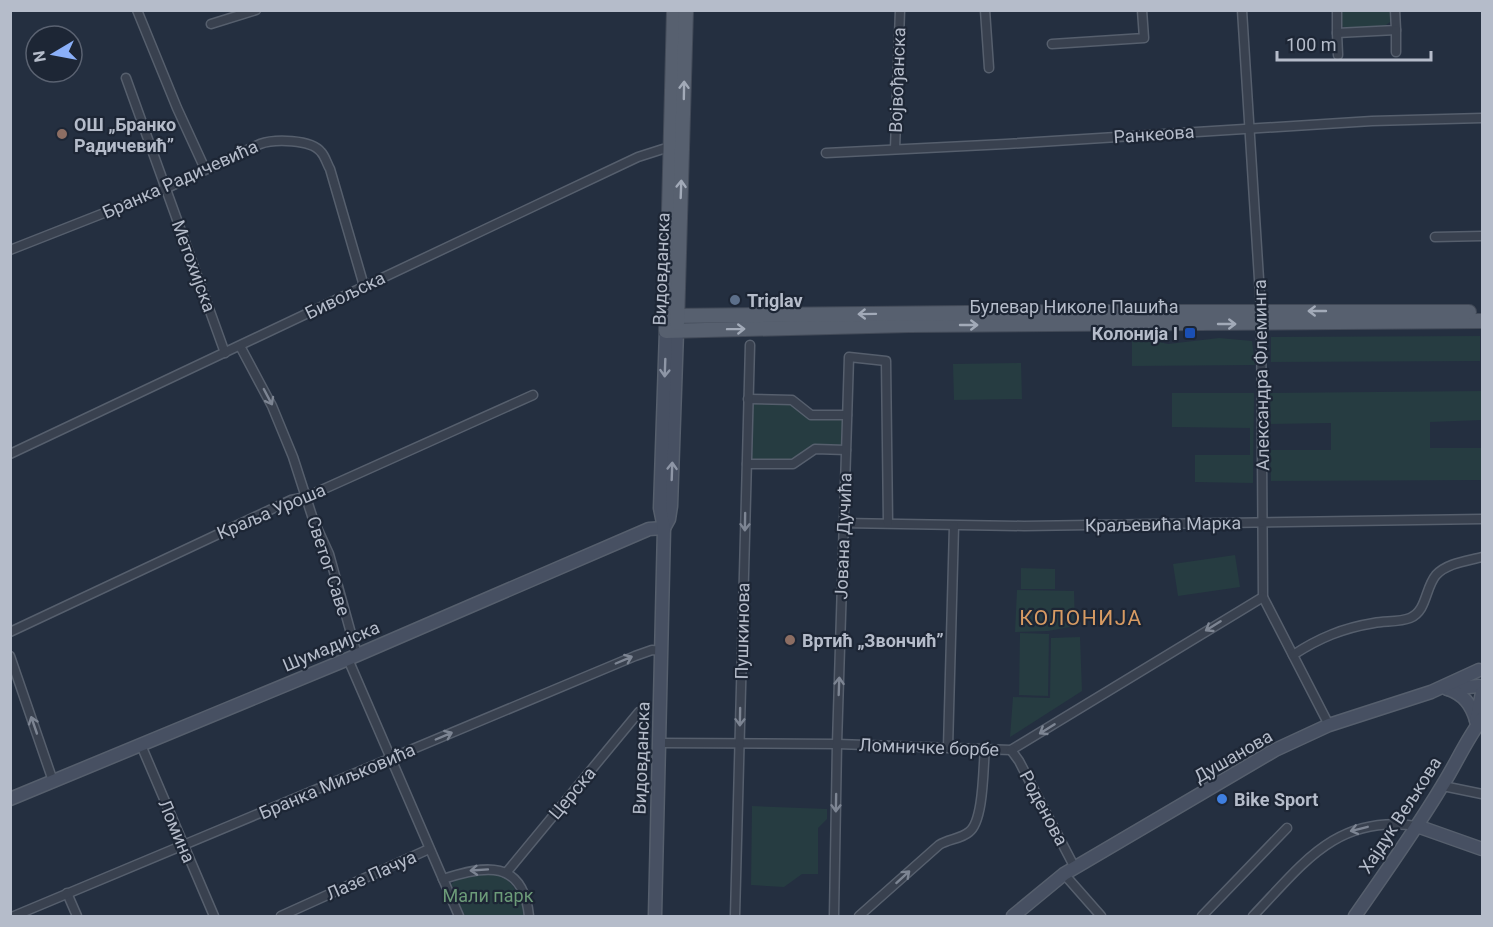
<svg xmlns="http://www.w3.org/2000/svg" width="1493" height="927" viewBox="0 0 1493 927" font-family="Roboto,sans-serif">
  <rect width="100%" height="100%" fill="#242f40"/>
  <g fill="#263c41">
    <polygon points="1341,11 1390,11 1390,22 1383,27 1345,28 1341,25"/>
    <polygon points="1132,336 1168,344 1219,338 1252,341 1255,365 1132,366"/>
    <polygon points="1480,336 1480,361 1271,362 1271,337"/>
    <polygon points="1021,363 1022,399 954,400 953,364"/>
    <polygon points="1482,391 1482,420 1430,422 1430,448 1481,448 1481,480 1271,481 1270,450 1331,450 1331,423 1271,424 1270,393"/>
    <polygon points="1172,393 1254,393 1253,483 1195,482 1195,455 1250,455 1250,428 1172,427"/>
    <polygon points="748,399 792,400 811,415 847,415 846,450 815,449 793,464 747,464"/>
    <polygon points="1235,555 1240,587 1178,596 1173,564"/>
    <polygon points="1021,568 1055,569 1055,589 1021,589"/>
    <polygon points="1017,590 1074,591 1075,626 1048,631 1015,632"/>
    <polygon points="1020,633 1049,634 1048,696 1019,695"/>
    <polygon points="1080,637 1082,691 1010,737 1013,697 1050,698 1051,638"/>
    <polygon points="752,806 827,809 827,819 818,828 818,874 802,874 784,887 751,885"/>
    <path d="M 485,873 C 489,873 495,873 500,875 C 514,881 523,902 525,916 L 465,916 L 451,884 L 459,878 Z"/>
  </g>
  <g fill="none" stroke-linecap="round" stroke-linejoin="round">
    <defs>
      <g id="street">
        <polyline points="137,10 177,108 205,169"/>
        <polyline points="985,10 989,68"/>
        <polyline points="1242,10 1261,311 1263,597 1329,725"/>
        <polyline points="1337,10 1337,33 1396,30 1395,10"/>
        <polyline points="211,24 256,10"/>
        <polyline points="1396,30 1396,52"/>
        <polyline points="1337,33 1338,55"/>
        <polyline points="1052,44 1144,38 1142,10"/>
        <polyline points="126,78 225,353"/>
        <polyline points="895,149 900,10"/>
        <polyline points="826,153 1006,144 1372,121 1482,118"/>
        <polyline points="1435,237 1482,236"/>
        <path d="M 10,250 L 165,189 L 260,144 C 274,139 311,139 321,152 C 325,156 327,164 330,169 L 364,286"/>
        <polyline points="240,346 272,406 293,457 313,519 329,554 357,655"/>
        <polyline points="748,399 792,400 811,415 847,415"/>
        <polyline points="10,454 638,157 663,149 674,148"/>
        <polyline points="747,464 793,464 815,449 846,450"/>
        <polyline points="843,523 1024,526 1482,519"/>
        <polyline points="10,632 291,500 306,497 533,395"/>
        <path d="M 1293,655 C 1319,638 1343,628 1374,623 C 1385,621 1400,622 1410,618 C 1427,611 1425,588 1436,575 C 1447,563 1467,561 1482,557"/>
        <polyline points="10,656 53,781"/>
        <polyline points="348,659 459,916"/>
        <polyline points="660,743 837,744 1011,750 1263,597"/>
        <polyline points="141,745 214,916"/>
        <polyline points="948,748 954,526"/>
        <polyline points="1011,750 1019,761 1075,868"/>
        <polyline points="1443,786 1482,794"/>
        <polyline points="506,873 639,712"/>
        <polyline points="1064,874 1101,916"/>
        <path d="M 443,879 C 485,865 523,859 529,916"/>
        <polyline points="67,893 77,916"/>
        <polyline points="14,916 635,656 652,650 662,651"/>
        <polyline points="281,916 429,849"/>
        <polyline points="735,916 750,345"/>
        <polyline points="834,916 837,744 849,357 886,361 888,523"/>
        <path d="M 859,916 L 939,845 C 948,839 961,839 969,832 C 984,821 983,767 985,748"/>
        <polyline points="1202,916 1287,828"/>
        <path d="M 1253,916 C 1303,864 1336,814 1417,826"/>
      </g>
      <g id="secondary">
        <polyline points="664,528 669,519 671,506 677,331"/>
        <polyline points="1447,689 1479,686"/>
        <path d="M 1448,689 C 1464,695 1471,704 1476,720"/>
        <polyline points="1476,721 1482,693"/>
        <polyline points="10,799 348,659 649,529 664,528"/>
        <polyline points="1417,826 1482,849"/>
        <polyline points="655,916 664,528 660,508 666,331"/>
        <polyline points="1013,916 1064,874 1275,750 1329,725 1431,692 1479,670"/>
        <path d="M 1355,916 C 1385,873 1415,831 1442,786 C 1456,764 1466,740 1482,719"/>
      </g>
      <g id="primary">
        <polyline points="674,10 666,331 909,325 1482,321"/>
        <polyline points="667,316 1064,312 1469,312"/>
        <polyline points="677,323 686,10"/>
      </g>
    </defs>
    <use href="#street" stroke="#565f6d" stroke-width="11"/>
    <use href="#secondary" stroke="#565f6d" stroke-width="15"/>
    <use href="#primary" stroke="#424a58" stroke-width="16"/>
    <use href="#street" stroke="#39414f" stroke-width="8"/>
    <use href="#secondary" stroke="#475062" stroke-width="12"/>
    <use href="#primary" stroke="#57606f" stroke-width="14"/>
  </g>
  <defs><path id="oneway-shaft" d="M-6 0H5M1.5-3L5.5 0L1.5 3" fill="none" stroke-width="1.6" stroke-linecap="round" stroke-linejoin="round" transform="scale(1.5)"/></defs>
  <g stroke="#a2aab8">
    <use href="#oneway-shaft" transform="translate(684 90) rotate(-89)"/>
    <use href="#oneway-shaft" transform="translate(681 189) rotate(-88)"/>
    <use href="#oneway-shaft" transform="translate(1317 311) rotate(-180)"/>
    <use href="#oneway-shaft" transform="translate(867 314) rotate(179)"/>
    <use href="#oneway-shaft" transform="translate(1227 324)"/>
    <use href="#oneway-shaft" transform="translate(969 325)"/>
    <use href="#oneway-shaft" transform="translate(736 329) rotate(-1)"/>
  </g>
  <g stroke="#8e96a6">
    <use href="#oneway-shaft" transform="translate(665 368) rotate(92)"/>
    <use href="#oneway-shaft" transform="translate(672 471) rotate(-88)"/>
  </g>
  <g stroke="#7d8593">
    <use href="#oneway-shaft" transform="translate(268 397) rotate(62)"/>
    <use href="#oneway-shaft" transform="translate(745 522) rotate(91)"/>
    <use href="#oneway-shaft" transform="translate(1213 626) rotate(148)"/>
    <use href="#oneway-shaft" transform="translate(624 660) rotate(-23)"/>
    <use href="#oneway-shaft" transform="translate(839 686) rotate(-88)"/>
    <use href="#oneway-shaft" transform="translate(740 717) rotate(91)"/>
    <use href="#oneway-shaft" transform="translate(34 725) rotate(-109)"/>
    <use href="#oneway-shaft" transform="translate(1047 729) rotate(148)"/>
    <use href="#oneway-shaft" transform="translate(444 736) rotate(-23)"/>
    <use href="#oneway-shaft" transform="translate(836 803) rotate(91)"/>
    <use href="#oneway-shaft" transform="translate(1359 829) rotate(166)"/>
    <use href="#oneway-shaft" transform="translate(479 870) rotate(176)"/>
    <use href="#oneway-shaft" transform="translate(903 877) rotate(-42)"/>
  </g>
  <g fill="#8d6e63" stroke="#1d2635" stroke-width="2">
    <circle cx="62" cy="134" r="6"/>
    <circle cx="790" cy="640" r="6"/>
  </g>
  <circle fill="#5c6f8a" stroke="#1d2635" stroke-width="2" cx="735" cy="300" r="6"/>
  <rect fill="#1a4fb4" stroke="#1d2635" stroke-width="2" x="1184" y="327" width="12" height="12" rx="3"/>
  <circle fill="#3f7fe0" stroke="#1d2635" stroke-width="2" cx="1222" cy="799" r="6"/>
  <g text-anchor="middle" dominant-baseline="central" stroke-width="4.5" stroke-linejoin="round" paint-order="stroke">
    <g font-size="18" fill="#b5bcca" stroke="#1d2635">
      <text transform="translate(897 80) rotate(-88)">Војвођанска</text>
      <text transform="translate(1154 134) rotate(-4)">Ранкеова</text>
      <text transform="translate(180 179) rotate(-24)">Бранка Радичевића</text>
      <text transform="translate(194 266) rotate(70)">Метохијска</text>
      <text transform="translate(661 269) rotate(-88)">Видовданска</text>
      <text transform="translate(345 295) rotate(-26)">Бивољска</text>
      <text x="1074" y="306">Булевар Николе Пашића</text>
      <text transform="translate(1261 375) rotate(-91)">Александра Флеминга</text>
      <text transform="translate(271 511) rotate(-23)">Краља Уроша</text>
      <text transform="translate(1163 524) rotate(-1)">Краљевића Марка</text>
      <text transform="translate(843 536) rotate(-88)">Јована Дучића</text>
      <text transform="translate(329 566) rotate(72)">Светог Саве</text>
      <text transform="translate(742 631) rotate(-89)">Пушкинова</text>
      <text transform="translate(331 646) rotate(-23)">Шумадијска</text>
      <text transform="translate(929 747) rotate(2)">Ломничке борбе</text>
      <text transform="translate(1233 756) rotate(-30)">Душанова</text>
      <text transform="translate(641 758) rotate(-88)">Видовданска</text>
      <text transform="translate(337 781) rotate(-23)">Бранка Миљковића</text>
      <text transform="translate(572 793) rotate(-50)">Церска</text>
      <text transform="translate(1044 808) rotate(62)">Роденова</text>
      <text transform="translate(1400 815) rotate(-57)">Хајдук Вељкова</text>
      <text transform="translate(177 831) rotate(67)">Ломина</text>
      <text transform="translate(371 875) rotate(-24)">Лазе Пачуа</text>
    </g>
    <g font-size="18" font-weight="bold" fill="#b5bcca" stroke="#1d2635" text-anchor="start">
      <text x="74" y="124">ОШ „Бранко<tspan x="74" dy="21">Радичевић”</tspan></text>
      <text x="747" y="300">Triglav</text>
      <text x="1178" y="333" text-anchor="end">Колонија I</text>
      <text x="802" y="640">Вртић „Звончић”</text>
      <text x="1234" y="799">Bike Sport</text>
    </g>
    <g font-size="18" fill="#6c9b79" stroke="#1d2635">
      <text x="488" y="895">Мали парк</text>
    </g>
    <g font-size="21" letter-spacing="1.5" fill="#d79b63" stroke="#1d2635">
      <text x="1081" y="618">КОЛОНИЈА</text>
    </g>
  </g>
  <rect width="1493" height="927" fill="none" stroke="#b5bcca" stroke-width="24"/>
  <g transform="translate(54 54) rotate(260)"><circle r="28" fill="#1d2635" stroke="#5a6271" stroke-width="1.5"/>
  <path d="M0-4.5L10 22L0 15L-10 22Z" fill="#8bb0f9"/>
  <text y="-9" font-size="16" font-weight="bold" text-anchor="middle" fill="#b5bcca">N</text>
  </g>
  <path d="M1277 51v9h154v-9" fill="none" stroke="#b5bcca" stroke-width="3"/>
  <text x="1286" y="51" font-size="18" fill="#b5bcca" stroke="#1d2635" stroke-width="4.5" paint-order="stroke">100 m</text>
</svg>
